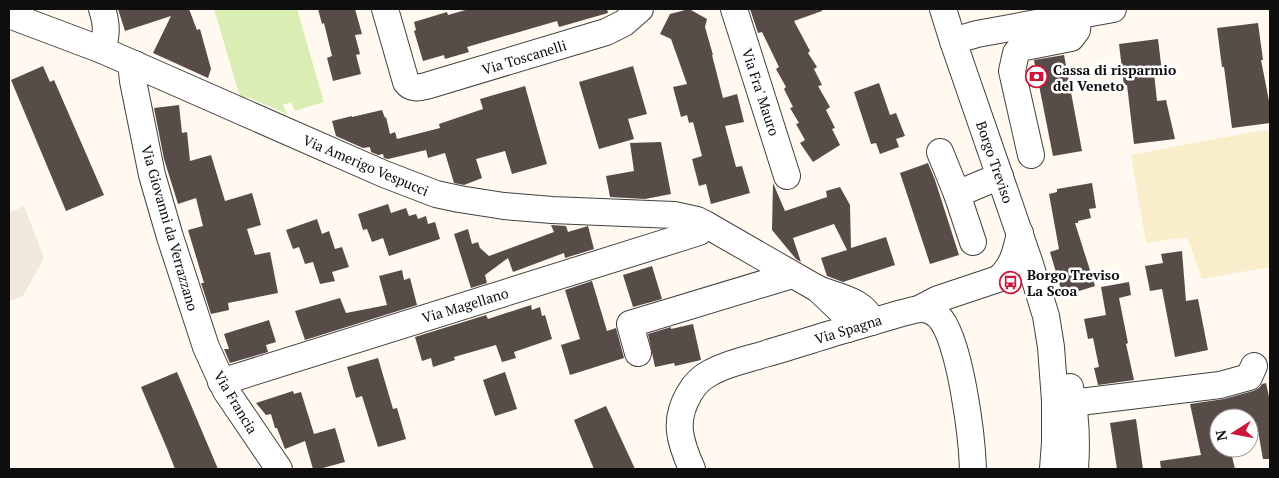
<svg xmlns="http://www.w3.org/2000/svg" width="1279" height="478" viewBox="0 0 1279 478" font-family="'PT Serif',serif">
  <rect width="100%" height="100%" fill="#fff9ef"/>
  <polygon fill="#f8eecb" points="1270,130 1270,267 1202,279 1187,237 1146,243 1131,155 1252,132"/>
  <polygon fill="#daeeb4" points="214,9 297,9 324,102 295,111 291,102 283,105 287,114 250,98 240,97"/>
  <polygon fill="#f0e8dc" points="24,206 44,258 23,296 9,301 9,213"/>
  <g fill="#584c49">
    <polygon points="118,9 189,9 197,30 200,29 211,69 208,78 153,53 171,16 125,31"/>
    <polygon points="318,9 355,9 362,34 355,35 360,54 356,55 361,74 333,81 327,58 332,56 324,23 322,24"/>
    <polygon points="469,9 607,9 608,13 559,27 557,21 467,47 469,52 445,59 444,55 423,61 414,31 416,30 414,22 447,12 448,15"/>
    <polygon points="689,9 707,19 705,27 713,55 712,55 723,98 737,94 744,122 725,126 736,167 742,166 750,193 711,204 706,184 699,186 692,159 702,156 693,122 689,123 687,115 681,117 673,87 687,84 671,39 660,34 670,14"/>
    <polygon points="750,9 822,9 822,11 794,21 810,51 808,53 817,67 814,69 822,85 818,86 830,107 826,110 835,128 832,129 840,145 813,162 800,143 805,140 796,124 799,123 790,108 793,107 784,89 786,87 776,69 779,67 762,32 758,33"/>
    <polygon points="1258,23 1263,60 1261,60 1270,106 1270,123 1232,128 1224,67 1222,67 1217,28"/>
    <polygon points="1158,39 1162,72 1154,73 1157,101 1166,100 1175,139 1134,144 1127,85 1124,86 1119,44"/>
    <polygon points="1064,55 1082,151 1053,156 1034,60"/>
    <polygon points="43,66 50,82 54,80 104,195 66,211 11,80"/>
    <polygon points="633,66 647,114 628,119 634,139 599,149 579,82"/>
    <polygon points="879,83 890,115 896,113 905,136 896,139 899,147 880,154 876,143 871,144 854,92"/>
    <polygon points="525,86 547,164 512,174 505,151 476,159 482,178 464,185 454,183 445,153 428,158 426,150 388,159 384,158 383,154 378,155 371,152 370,147 363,148 336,136 332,121 352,116 352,117 382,110 385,118 386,117 390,134 395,132 397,139 440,128 439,124 483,109 480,99"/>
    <polygon points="179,105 182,133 187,132 190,161 211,155 225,201 252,193 261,225 247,229 255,255 270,252 278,293 228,303 229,310 211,314 201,283 204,283 188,230 203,226 196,198 178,204 164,159 154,108"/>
    <polygon points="661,142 671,194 645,199 610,197 606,176 634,171 630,143"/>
    <polygon points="928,163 935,180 959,255 930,264 900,173"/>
    <polygon points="773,183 785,211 827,197 826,191 840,187 850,205 851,248 886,237 895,265 843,282 827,276 821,258 847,250 834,224 793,238 801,262 796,259 772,230"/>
    <polygon points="1092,183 1096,208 1089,209 1091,218 1078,221 1078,223 1075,223 1095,286 1063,296 1050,252 1059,249 1049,194 1057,192 1057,189"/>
    <polygon points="388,204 391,213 406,208 409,216 416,214 418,219 426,216 428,224 435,222 440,239 389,256 383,238 372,242 367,229 363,230 358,214"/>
    <polygon points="317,219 322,234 329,231 335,249 342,247 349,267 332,272 335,281 320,284 313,262 305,264 299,247 293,249 286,230"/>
    <polygon points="551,225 566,226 568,232 588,226 594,249 565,258 564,253 513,272 508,258 485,275 487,283 471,288 454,234 468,229 472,244 478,242 480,248 489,256 554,232"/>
    <polygon points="1182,251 1186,301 1198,299 1208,350 1175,357 1162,289 1150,291 1145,266 1163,263 1161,254"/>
    <polygon points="652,266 662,299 633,307 623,275"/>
    <polygon points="402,270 404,280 410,278 417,305 305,340 295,311 340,298 346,313 387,305 379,276"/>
    <polygon points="592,281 607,331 616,328 624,358 570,375 561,345 580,339 565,290"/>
    <polygon points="1129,282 1131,295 1119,298 1128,343 1126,344 1134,380 1098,385 1094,368 1099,367 1093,338 1088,339 1084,319 1106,315 1101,287"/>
    <polygon points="531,305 532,310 540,307 542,316 545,315 552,339 514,352 516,358 502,362 496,345 454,357 455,360 433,367 431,358 422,361 415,337 486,315 488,319"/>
    <polygon points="269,320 276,342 266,345 268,352 230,363 224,349 229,349 224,334"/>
    <polygon points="693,324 701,360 675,366 674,363 655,367 648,334 671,327 671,329"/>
    <polygon points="378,358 393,409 397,408 406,439 378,447 362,396 356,398 347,367"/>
    <polygon points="177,372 204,436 218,469 175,469 168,451 141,387"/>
    <polygon points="505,372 517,409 495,416 483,380"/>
    <polygon points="1266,383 1270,401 1270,459 1263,459 1258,431 1249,433 1249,418 1219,418 1219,448 1230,448 1235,469 1161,469 1160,461 1201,455 1190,404 1224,399 1253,391 1259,388 1262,384"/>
    <polygon points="293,391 294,394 301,392 314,434 335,428 345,462 319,469 313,469 305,441 285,449 277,428 275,428 271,414 266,415 256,403"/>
    <polygon points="606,406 635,469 594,469 574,420"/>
    <polygon points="1136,419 1143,469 1117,469 1110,423"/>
  </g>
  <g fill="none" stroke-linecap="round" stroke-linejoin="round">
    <defs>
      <g id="minor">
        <path d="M 385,9 L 406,82 C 411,89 418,88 426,86 L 606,32 L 624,23 L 640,9"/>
        <polyline points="734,9 787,176"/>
        <polyline points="943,9 953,41 1030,264 1046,316 1051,347 1055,401 1055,442 1053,469"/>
        <polyline points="9,15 102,50 384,174 436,194 459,199 504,206 552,210 674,215 697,220 705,224 818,289"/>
        <polyline points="953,41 977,34 1113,9"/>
        <path d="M 102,50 C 107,35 107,24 102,9"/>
        <polyline points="135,64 132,72 133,81 152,175 170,237 206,347 226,391 279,469"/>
        <polyline points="940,152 957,194 973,242"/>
        <polyline points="1031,155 1012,71 1016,53 1020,48 1071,38 1077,30 1078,16"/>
        <polyline points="957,194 1000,176"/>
        <path d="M 919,309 L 938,299 L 998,279 C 1013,267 1016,251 1020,233"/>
        <path d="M 848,329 L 844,315 L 841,311 L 818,289 C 837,297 865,300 872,322"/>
        <polyline points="638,353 630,324 792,275"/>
        <polyline points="221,382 699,232 705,224"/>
        <path d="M 1070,387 C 1076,414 1077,442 1075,469"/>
        <polyline points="1055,405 1220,385 1249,377 1254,366"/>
        <path d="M 692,469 C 680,442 673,421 689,394 C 694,385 702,377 710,373 C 727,363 749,359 768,353 C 796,345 823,336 851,328 C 868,323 885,318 902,313 C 908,312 915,309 921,309 C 927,309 933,311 938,316 C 960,336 972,438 973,469"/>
      </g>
    </defs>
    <use href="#minor" stroke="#414141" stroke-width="28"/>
    <use href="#minor" stroke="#fff" stroke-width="26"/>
  </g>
  <defs>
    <symbol id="bank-ring" viewBox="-11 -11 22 22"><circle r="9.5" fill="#fff" stroke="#cd173a" stroke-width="1.5"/><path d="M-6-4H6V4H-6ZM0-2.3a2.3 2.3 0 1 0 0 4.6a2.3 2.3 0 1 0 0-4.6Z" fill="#cd173a"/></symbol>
    <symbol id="bus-ring" viewBox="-11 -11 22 22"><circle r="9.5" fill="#fff" stroke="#cd173a" stroke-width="1.5"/><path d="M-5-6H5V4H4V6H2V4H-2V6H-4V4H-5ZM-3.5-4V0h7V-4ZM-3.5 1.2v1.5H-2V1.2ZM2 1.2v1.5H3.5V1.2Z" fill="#cd173a"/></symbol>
  </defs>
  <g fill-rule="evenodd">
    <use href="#bank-ring" x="1024" y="64" width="25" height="25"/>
    <use href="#bus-ring" x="998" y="270" width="25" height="25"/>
  </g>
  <g text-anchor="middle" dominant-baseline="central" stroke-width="5" stroke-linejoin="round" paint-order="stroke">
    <g font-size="14" fill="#0e0e0e" stroke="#fff">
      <text transform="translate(524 57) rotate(-17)">Via Toscanelli</text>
      <text transform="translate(761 92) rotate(72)">Via Fra' Mauro</text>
      <text transform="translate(995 162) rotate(71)">Borgo Treviso</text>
      <text transform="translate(366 165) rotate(23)">Via Amerigo Vespucci</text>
      <text transform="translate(170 228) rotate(74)">Via Giovanni da Verrazzano</text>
      <text transform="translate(465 305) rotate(-17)">Via Magellano</text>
      <text transform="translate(848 329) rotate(-17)">Via Spagna</text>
      <text transform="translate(236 402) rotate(59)">Via Francia</text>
    </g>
    <g font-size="14" font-weight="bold" fill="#0e0e0e" stroke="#fff" text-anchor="start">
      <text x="1053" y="69">Cassa di risparmio<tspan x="1053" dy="16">del Veneto</tspan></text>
      <text x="1027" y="274">Borgo Treviso<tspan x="1027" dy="16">La Scoa</tspan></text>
    </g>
  </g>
  <rect width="1279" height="478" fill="none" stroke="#0e0e0e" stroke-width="20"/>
  <g transform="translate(1234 433) rotate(259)"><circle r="24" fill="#ffffff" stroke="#9f9f9f"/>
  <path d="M0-4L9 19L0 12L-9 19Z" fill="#cd173a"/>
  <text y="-8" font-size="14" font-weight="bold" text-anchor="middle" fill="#0e0e0e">N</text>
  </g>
</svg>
